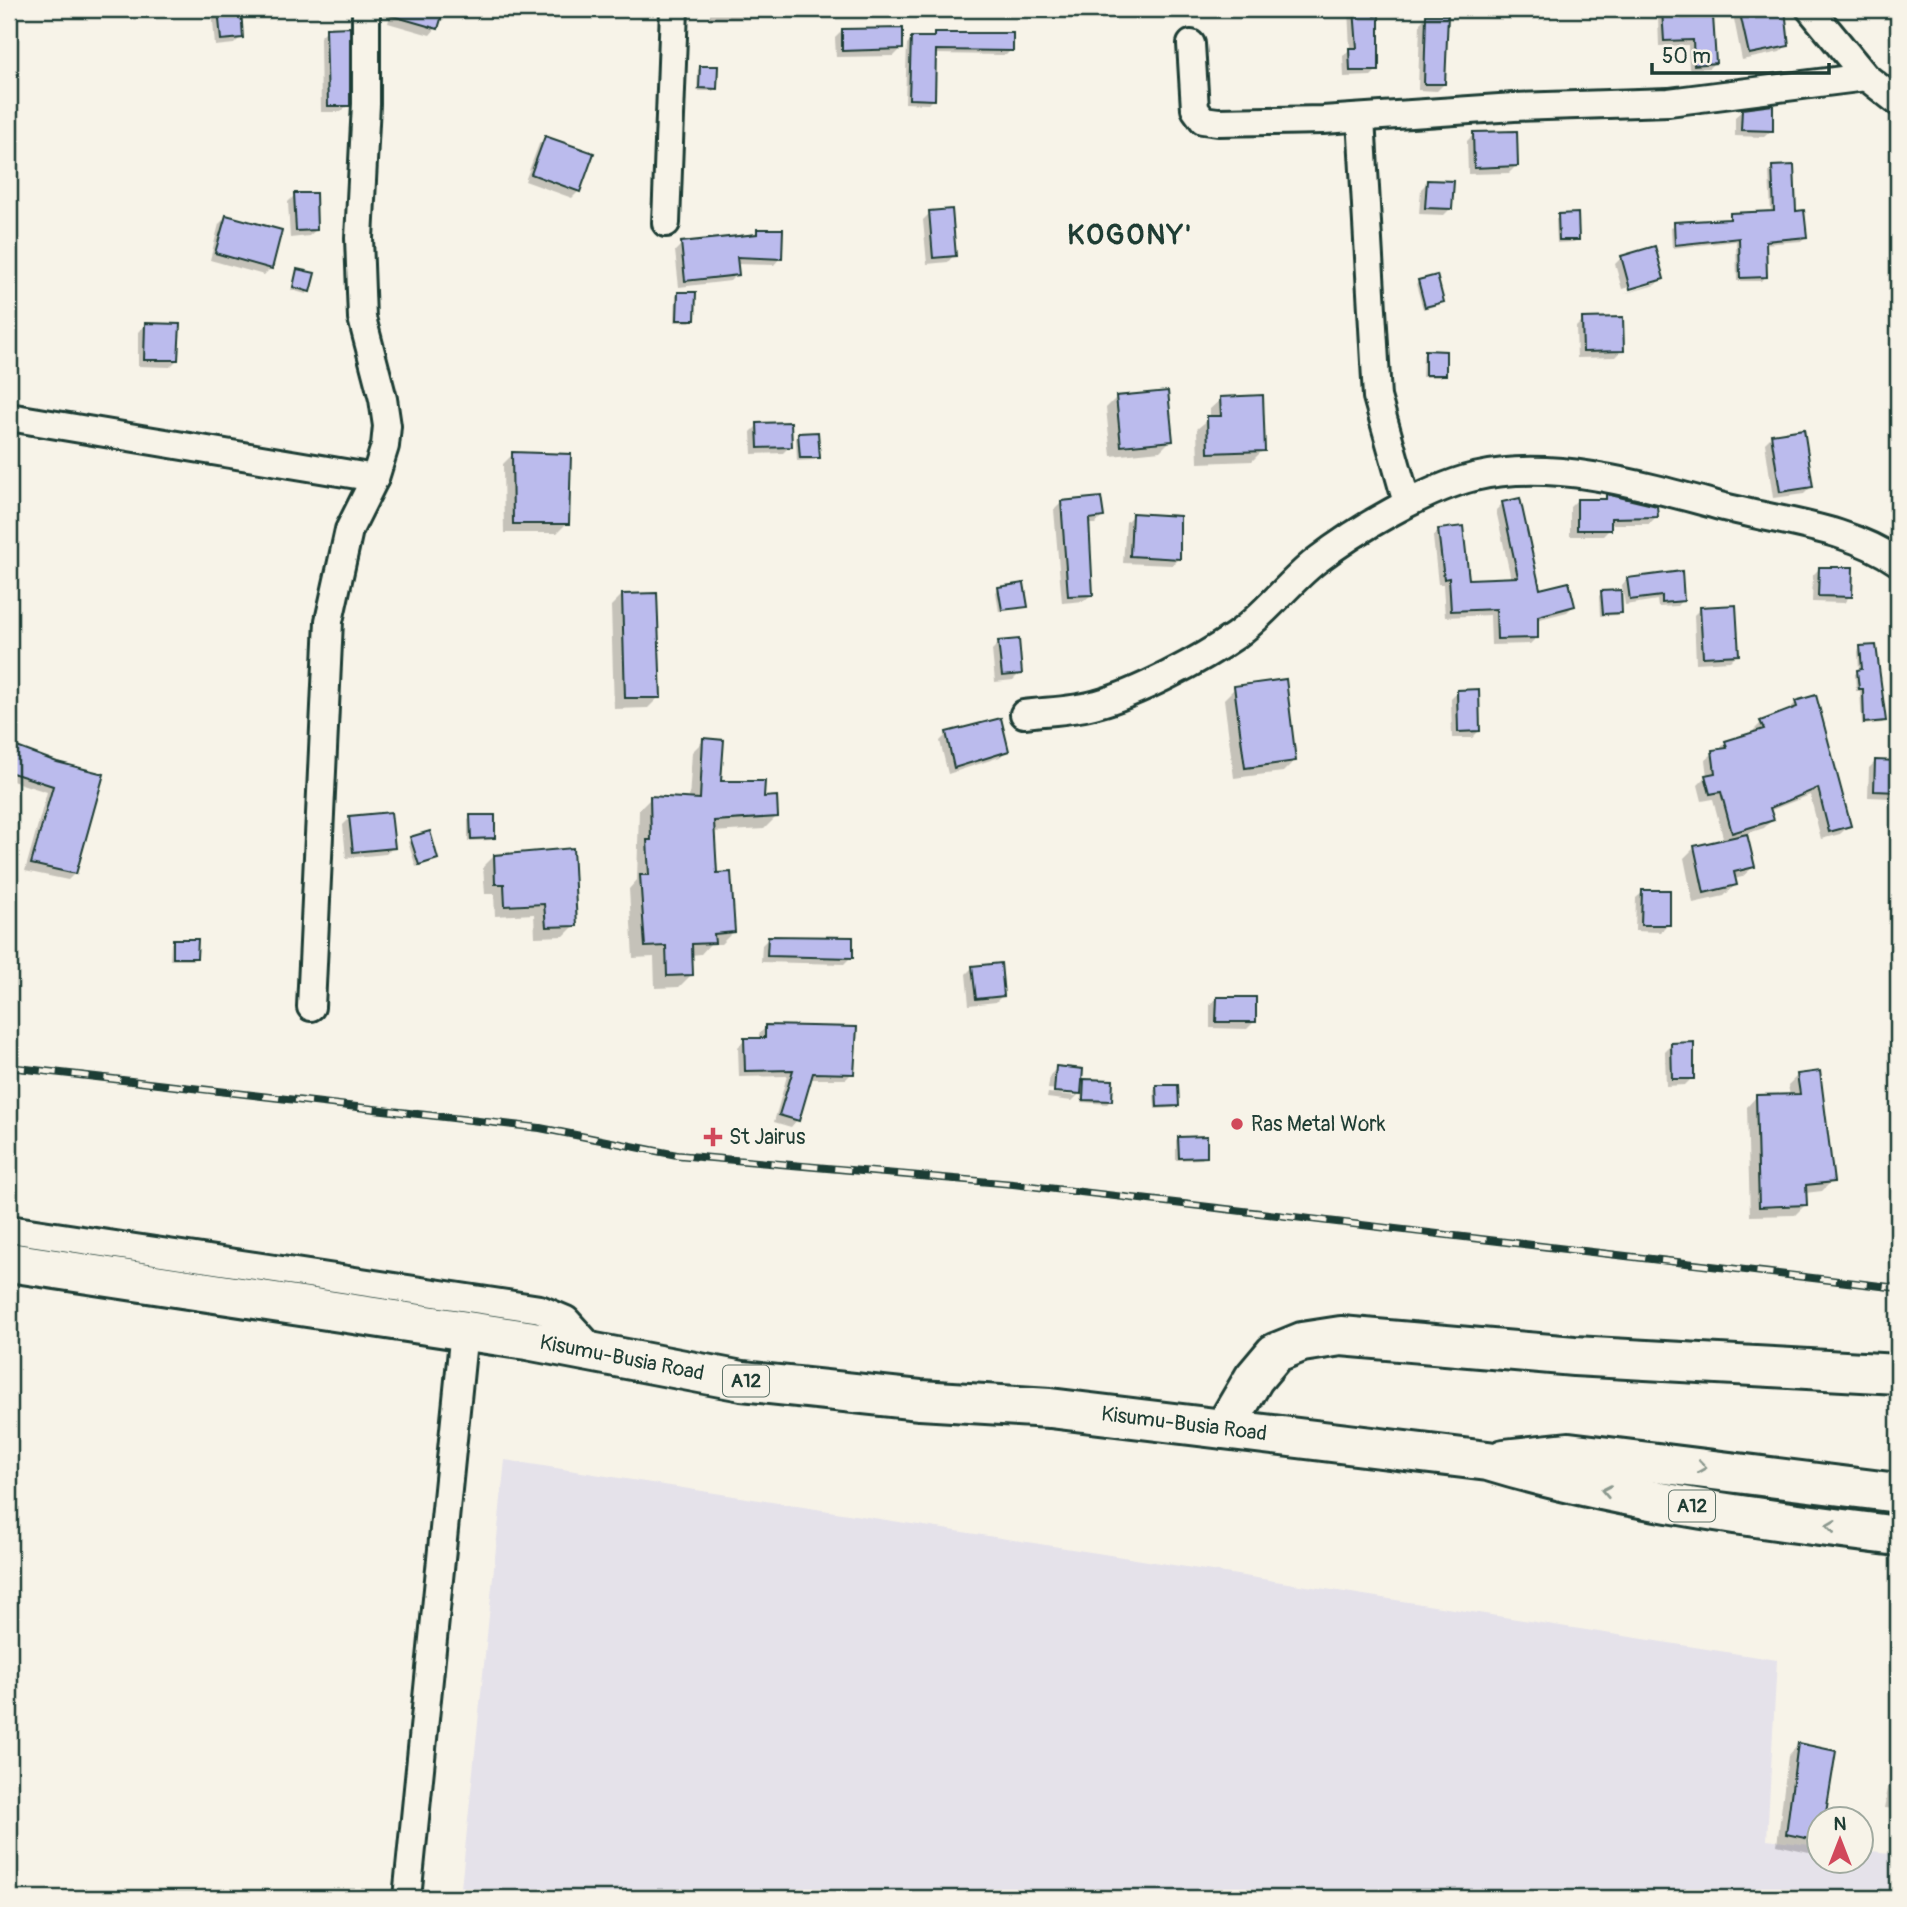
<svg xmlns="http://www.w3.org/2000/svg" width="1907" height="1907" viewBox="0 0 1907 1907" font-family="Pangolin,sans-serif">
  <rect width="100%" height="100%" fill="#f7f3e8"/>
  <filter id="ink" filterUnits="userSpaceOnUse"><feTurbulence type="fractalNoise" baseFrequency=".0143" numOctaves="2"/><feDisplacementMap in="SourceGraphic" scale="14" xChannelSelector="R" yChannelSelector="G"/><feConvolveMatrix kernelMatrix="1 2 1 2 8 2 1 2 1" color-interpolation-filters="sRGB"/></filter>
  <g filter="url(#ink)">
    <polygon fill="#e5e2ea" points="505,1460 1777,1660 1767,1840 1819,1846 1820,1862 1862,1862 1862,1850 1898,1854 1898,1898 460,1898"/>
    <g fill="#0003">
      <polygon points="212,9 239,9 241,37 234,44 215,46"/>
      <polygon points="392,9 442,9 436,28 430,35 388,23"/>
      <polygon points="710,9 754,9 745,18 710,19"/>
      <polygon points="1348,9 1371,9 1377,70 1371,76 1344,77 1343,56 1350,49"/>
      <polygon points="1756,9 1783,9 1787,45 1780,52 1742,60 1734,19 1740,12"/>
      <polygon points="1663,12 1680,20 1715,62 1709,68 1689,69 1688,45 1659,46 1658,17"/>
      <polygon points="1427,16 1444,84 1437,91 1418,90 1420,23"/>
      <polygon points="327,30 348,105 341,112 321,112 320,37"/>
      <polygon points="842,31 901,49 894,56 836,57 835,38"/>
      <polygon points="935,34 1011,50 1006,55 934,54 933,99 928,104 905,103 907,44 912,39 930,39"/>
      <polygon points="701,67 715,88 713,91 697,91 698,70"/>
      <polygon points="1743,110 1771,131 1764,137 1735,136 1735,117"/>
      <polygon points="1474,134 1516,166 1509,173 1468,174 1467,141"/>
      <polygon points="546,138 579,191 572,198 525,181 539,144"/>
      <polygon points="1773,168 1805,237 1801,241 1764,244 1765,276 1761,281 1737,281 1736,241 1672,248 1671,228 1675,224 1727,219 1731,215 1771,213 1769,172"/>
      <polygon points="1428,182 1451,208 1444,215 1419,214 1421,189"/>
      <polygon points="295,195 316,230 309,236 290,238 288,202"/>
      <polygon points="930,213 954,255 948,262 927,264 923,220"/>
      <polygon points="1559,216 1577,239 1574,242 1557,243 1556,219"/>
      <polygon points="226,217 271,268 264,275 210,260 219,224"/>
      <polygon points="758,230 780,258 774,265 736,264 737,274 730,281 679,287 675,251 682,244 752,236"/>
      <polygon points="1622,257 1662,278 1655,285 1623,294 1656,283 1656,279 1622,289 1615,264"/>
      <polygon points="298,271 309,291 306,294 291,290"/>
      <polygon points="1419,281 1442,302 1439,305 1423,309 1416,284"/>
      <polygon points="679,293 693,319 690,322 675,322 676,296"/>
      <polygon points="1583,320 1622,350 1615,357 1577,358 1576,327"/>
      <polygon points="145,325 177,360 170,367 138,366 138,332"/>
      <polygon points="1426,352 1444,374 1441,377 1422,377 1423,355"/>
      <polygon points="1117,397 1171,440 1160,451 1111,456 1106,408"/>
      <polygon points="1221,399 1263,450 1252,461 1198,463 1197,429 1210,418 1210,409"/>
      <polygon points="758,425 790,446 783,453 752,454 751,432"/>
      <polygon points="799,435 818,457 815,460 797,461 796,438"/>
      <polygon points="1772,436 1811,487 1804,494 1773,498 1765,443"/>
      <polygon points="513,454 567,523 557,533 504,533 503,464"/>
      <polygon points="1607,496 1656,517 1649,524 1609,524 1609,530 1603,536 1570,536 1570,507 1577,500 1603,500"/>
      <polygon points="1061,503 1102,517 1095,524 1087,524 1091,595 1084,601 1062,603 1054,510"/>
      <polygon points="1503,503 1538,592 1573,606 1567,612 1536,620 1536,638 1530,644 1491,645 1490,615 1445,617 1443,584 1438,584 1433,537 1439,530 1467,581 1511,579 1496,510"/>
      <polygon points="1133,515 1179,558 1172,565 1123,563 1126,522"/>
      <polygon points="1820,568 1850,596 1844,603 1812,602 1813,575"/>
      <polygon points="1627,579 1682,600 1677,606 1658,607 1657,600 1625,605 1622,585"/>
      <polygon points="999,589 1026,606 999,612 996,592"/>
      <polygon points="1602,593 1620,612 1617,615 1600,616 1599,596"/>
      <polygon points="622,595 659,697 648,708 614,709 611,606"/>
      <polygon points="1701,608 1737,654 1730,661 1696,663 1694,615"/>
      <polygon points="999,643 1020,673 1013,680 995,682 992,650"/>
      <polygon points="1861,648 1885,721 1882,723 1862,725 1860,691 1856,691 1855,674 1859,671 1858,651"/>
      <polygon points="1235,688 1294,761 1283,772 1234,778 1224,699"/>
      <polygon points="1458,692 1479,731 1472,738 1452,738 1451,699"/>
      <polygon points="1796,702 1849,826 1840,834 1821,839 1810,795 1769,811 1772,820 1764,828 1745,834 1753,867 1742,877 1734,879 1735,885 1724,896 1693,903 1684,858 1695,847 1724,841 1713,799 1702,801 1698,785 1707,776 1705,760 1726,743 1754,734 1753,731 1761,723 1788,711"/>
      <polygon points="947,734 1007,750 1000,757 948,774 940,741"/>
      <polygon points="704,740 719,783 763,798 776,817 764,829 712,832 715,874 733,932 721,944 710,944 701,954 691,955 691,975 679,987 655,988 654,957 633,958 629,889 637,880 639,810 651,798 689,800 692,752"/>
      <polygon points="9,746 102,775 75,873 68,880 25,871 47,792 9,780"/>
      <polygon points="1876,761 1898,762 1898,792 1892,798 1868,797 1869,768"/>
      <polygon points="471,817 494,837 491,840 468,841 468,820"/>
      <polygon points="350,818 393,847 386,854 346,858 343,825"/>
      <polygon points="411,839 436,859 416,867 408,842"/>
      <polygon points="9,850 13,852 9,865"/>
      <polygon points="494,856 575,925 564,936 535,937 534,914 495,916 494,894 485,894 483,867"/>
      <polygon points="1643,892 1668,925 1661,932 1635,931 1636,898"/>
      <polygon points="769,938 851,957 844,964 761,962 762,945"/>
      <polygon points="174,940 196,957 193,960 170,960 171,943"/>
      <polygon points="973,967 1003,995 996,1002 969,1005 966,974"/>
      <polygon points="1217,998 1254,1022 1247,1029 1210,1028 1210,1005"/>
      <polygon points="766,1027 852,1073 846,1079 809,1079 797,1120 791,1127 774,1122 787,1076 739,1077 738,1047 745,1040 759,1040 759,1034"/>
      <polygon points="1672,1044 1692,1078 1685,1085 1666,1086 1665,1051"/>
      <polygon points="1057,1068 1080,1085 1085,1081 1110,1101 1107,1104 1081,1102 1081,1092 1072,1101 1047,1098 1048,1093 1076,1096 1076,1092 1048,1089 1050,1075"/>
      <polygon points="1798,1075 1832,1181 1822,1191 1805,1193 1805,1205 1795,1215 1750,1216 1747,1107 1757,1096 1790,1096 1788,1085"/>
      <polygon points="1157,1087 1177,1105 1174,1108 1155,1109 1154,1090"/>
      <polygon points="1179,1138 1205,1156 1202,1159 1176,1160 1176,1141"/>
      <polygon points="1798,1745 1834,1752 1823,1820 1820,1820 1820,1841 1809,1852 1777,1845 1788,1756"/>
      <polygon points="1895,1756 1898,1757 1898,1809 1884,1808"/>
    </g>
    <g fill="#bbbbed" stroke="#1f3d34" stroke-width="2">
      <polygon points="218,9 241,9 243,38 221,40"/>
      <polygon points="387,9 444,9 438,29 386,14"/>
      <polygon points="1354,9 1373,9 1374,16 1379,15 1379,71 1350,71 1349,48 1357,48"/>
      <polygon points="1681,9 1682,18 1713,16 1716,63 1694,65 1693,40 1664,41 1662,10"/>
      <polygon points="1739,9 1785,9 1789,46 1749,54"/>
      <polygon points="1426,15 1448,15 1445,84 1424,84"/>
      <polygon points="350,27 350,106 328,106 326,28"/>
      <polygon points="903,28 903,49 842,51 842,29"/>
      <polygon points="934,33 1013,33 1013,51 936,50 935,100 909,99 911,37 934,37"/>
      <polygon points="700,66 718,66 717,89 699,88"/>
      <polygon points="1773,105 1773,131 1741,130 1742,109"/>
      <polygon points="1517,131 1518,166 1474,168 1473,132"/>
      <polygon points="545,136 594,153 580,192 531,174"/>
      <polygon points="1794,165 1796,211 1804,210 1807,237 1766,241 1767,277 1740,278 1739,238 1675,245 1674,222 1730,219 1730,213 1774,211 1772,166"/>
      <polygon points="1427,180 1454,181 1452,209 1425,208"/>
      <polygon points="294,193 316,193 317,230 296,231"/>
      <polygon points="952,209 956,256 933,258 929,211"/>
      <polygon points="1578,213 1579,240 1559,240 1558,214"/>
      <polygon points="226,215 282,230 272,269 215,253"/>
      <polygon points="757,229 783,229 782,259 737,257 739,275 685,281 681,242 757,234"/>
      <polygon points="1655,246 1664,279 1630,289 1621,256"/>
      <polygon points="297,269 315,273 310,292 293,287"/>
      <polygon points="1437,275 1444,302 1425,307 1418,280"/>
      <polygon points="678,292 696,292 695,320 677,320"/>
      <polygon points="1623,317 1624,351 1583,352 1582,318"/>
      <polygon points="145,323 180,324 178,360 144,360"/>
      <polygon points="1425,350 1446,351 1446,375 1425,375"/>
      <polygon points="1168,391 1173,441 1121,446 1116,396"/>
      <polygon points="1263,395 1265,451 1208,453 1207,416 1221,416 1220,397"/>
      <polygon points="791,422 792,447 758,448 757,423"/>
      <polygon points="1804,429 1813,487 1780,492 1771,434"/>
      <polygon points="818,432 820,458 800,458 798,433"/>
      <polygon points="512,452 571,454 569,524 513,524"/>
      <polygon points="1606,494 1657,506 1658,517 1611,518 1611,530 1577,530 1577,499 1606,499"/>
      <polygon points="1101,497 1104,517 1089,519 1093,595 1068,596 1061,501"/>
      <polygon points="1520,498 1540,589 1569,582 1575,606 1538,616 1538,638 1497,639 1496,609 1451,611 1449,578 1444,579 1438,529 1463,526 1469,579 1518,577 1502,502"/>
      <polygon points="1132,513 1180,516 1180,559 1130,556"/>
      <polygon points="1819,567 1853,567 1852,597 1818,596"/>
      <polygon points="1682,571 1684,601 1662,603 1662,596 1630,600 1627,578"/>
      <polygon points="1024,583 1028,607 1002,610 998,587"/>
      <polygon points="1621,590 1622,613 1603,614 1601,591"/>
      <polygon points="657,593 661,698 625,698 622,594"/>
      <polygon points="1736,605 1739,655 1703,657 1700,607"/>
      <polygon points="1019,639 1022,674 1002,676 998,641"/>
      <polygon points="1876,645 1886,721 1864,723 1863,689 1859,689 1857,670 1862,669 1860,646"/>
      <polygon points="1286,679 1296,761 1245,768 1234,686"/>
      <polygon points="1479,689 1480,731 1458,732 1457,690"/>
      <polygon points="1816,695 1851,826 1829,832 1818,788 1770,808 1774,820 1732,833 1721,792 1710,794 1705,775 1715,773 1712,750 1727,748 1725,741 1764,729 1760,721 1797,707 1795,701"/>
      <polygon points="1001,718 1009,751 954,768 946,732"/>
      <polygon points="703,738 724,740 721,781 765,781 764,797 777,796 778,817 714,821 717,873 731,872 735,932 714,934 715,943 692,944 693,975 667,976 666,946 645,947 640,875 649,875 647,840 651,840 650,796 700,799"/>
      <polygon points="9,744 57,762 104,774 76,874 31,864 53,786 9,772"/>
      <polygon points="1875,760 1898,761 1898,792 1874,791"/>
      <polygon points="391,812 395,848 353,852 349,816"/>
      <polygon points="470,815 495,815 495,838 471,839"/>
      <polygon points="430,831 438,859 419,865 410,837"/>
      <polygon points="1747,834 1755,867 1734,872 1737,885 1704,893 1694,846"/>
      <polygon points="573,848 577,926 546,927 544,904 505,906 504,884 495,884 494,855"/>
      <polygon points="1642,890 1670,890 1670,925 1641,925"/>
      <polygon points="768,936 853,937 853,958 767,956"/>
      <polygon points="173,939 198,939 197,958 173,958"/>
      <polygon points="1001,963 1004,996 976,999 972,966"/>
      <polygon points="1217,997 1256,997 1256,1022 1216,1022"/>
      <polygon points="765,1025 857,1027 854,1074 813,1073 799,1121 779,1115 793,1070 745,1071 744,1038 765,1038"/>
      <polygon points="1694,1042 1694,1079 1672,1079 1671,1043"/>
      <polygon points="1056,1066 1083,1069 1081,1094 1054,1092"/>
      <polygon points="1820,1071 1834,1182 1806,1185 1807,1205 1759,1207 1756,1095 1800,1094 1797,1074"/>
      <polygon points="1084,1079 1113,1080 1112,1101 1083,1100"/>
      <polygon points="1156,1085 1178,1085 1179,1106 1157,1107"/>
      <polygon points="1207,1136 1207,1157 1179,1158 1178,1137"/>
      <polygon points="1798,1743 1836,1751 1825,1819 1819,1819 1819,1841 1786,1834"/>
    </g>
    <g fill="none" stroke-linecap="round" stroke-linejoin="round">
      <defs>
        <g id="street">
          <polyline points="1810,9 1866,77 1898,102"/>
          <polyline points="1191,44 1195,109 1203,120 1218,122 1323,120 1514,107 1669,102 1866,77"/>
          <polyline points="1361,118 1377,397 1407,503"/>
          <polyline points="666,223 674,9"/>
          <polyline points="9,417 375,478"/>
          <path d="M 1024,714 C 1048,711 1074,711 1097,704 C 1136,694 1202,659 1235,636 C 1265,615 1287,584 1316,561 C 1356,530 1425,489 1474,477 C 1550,459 1640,484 1713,504 C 1775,522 1845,525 1898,562"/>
          <polyline points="311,1007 329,621 349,530 375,478 385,446 387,426 383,399 362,318 359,238 366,104 366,9"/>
          <polyline points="9,1229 540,1309 566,1320 594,1351"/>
          <polyline points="407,1898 464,1330"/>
        </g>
        <polyline id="secondary" points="1224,1429 1254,1378 1275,1353 1302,1342 1341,1336 1574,1356 1898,1374"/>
        <g id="highway">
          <path d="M 9,1262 L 527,1340 L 742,1381 L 920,1400 L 1050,1408 L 1488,1461 C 1620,1501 1761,1519 1898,1536"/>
          <polyline points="1504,1459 1569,1452 1898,1493"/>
        </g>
      </defs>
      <use href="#street" stroke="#1f3d34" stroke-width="32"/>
      <use href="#secondary" stroke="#1f3d34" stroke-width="44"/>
      <use href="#highway" stroke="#1f3d34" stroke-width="44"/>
      <use href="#street" stroke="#f7f3e8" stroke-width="26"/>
      <use href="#secondary" stroke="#f7f3e8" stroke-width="38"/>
      <use href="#highway" stroke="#f7f3e8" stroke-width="38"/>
      <defs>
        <polyline id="rail" points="9,1067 540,1128 677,1155 1013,1184 1898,1288"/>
      </defs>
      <use href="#rail" stroke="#1f3d34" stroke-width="8"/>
      <use href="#rail" stroke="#f7f3e8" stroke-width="5" stroke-dasharray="16" stroke-linecap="butt"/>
    </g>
    <defs><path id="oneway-chevron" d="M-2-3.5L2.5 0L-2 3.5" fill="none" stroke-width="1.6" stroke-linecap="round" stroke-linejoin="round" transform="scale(1.75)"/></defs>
    <g stroke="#8b988e">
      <use href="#oneway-chevron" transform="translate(1702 1467) rotate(8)"/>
      <use href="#oneway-chevron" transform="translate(1606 1491) rotate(-169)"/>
      <use href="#oneway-chevron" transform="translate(1831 1526) rotate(-172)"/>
    </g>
  </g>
  <g fill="#d1495b" stroke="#f7f3e8" stroke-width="2.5">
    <circle cx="1237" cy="1124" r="7"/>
    <path d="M709.5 1126.5h7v7h7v7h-7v7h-7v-7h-7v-7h7z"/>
  </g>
  <g text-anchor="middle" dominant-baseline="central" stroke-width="7" stroke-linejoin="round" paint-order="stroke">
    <g fill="#f7f3e8" stroke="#60746a" stroke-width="2">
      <rect x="723" y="1365.5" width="46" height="31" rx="5"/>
      <rect x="1669" y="1490.5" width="46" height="31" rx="5"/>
    </g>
    <g font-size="19" font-weight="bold" fill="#1f3d34">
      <text x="746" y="1381">A12</text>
      <text x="1692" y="1506">A12</text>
    </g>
    <g font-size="21" fill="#1f3d34" stroke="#f7f3e8" text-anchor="start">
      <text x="1251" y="1124">Ras Metal Work</text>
      <text x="729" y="1137">St Jairus</text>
    </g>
    <g font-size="21" fill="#1f3d34" stroke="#f7f3e8">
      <text transform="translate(622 1358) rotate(11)">Kisumu-Busia Road</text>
      <text transform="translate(1184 1424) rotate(7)">Kisumu-Busia Road</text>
    </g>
    <g font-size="28" font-weight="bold" letter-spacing="2" fill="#1f3d34" stroke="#f7f3e8">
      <text x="1130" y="235">KOGONY'</text>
    </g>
  </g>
  <rect width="1907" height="1907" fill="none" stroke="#f7f3e8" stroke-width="35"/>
  <rect x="18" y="18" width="1872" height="1872" fill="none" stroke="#1f3d34" stroke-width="2.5" filter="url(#ink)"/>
  <g transform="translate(1840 1840)"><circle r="33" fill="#f7f3e8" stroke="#a1aaa0" stroke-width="2"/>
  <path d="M0-5L12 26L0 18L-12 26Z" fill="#d1495b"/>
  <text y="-10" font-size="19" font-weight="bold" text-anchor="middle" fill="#1f3d34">N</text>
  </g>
  <path d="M1652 63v10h177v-10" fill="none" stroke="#1f3d34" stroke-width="3.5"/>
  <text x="1662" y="63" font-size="21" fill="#1f3d34" stroke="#f7f3e8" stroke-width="5" paint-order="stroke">50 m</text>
</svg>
